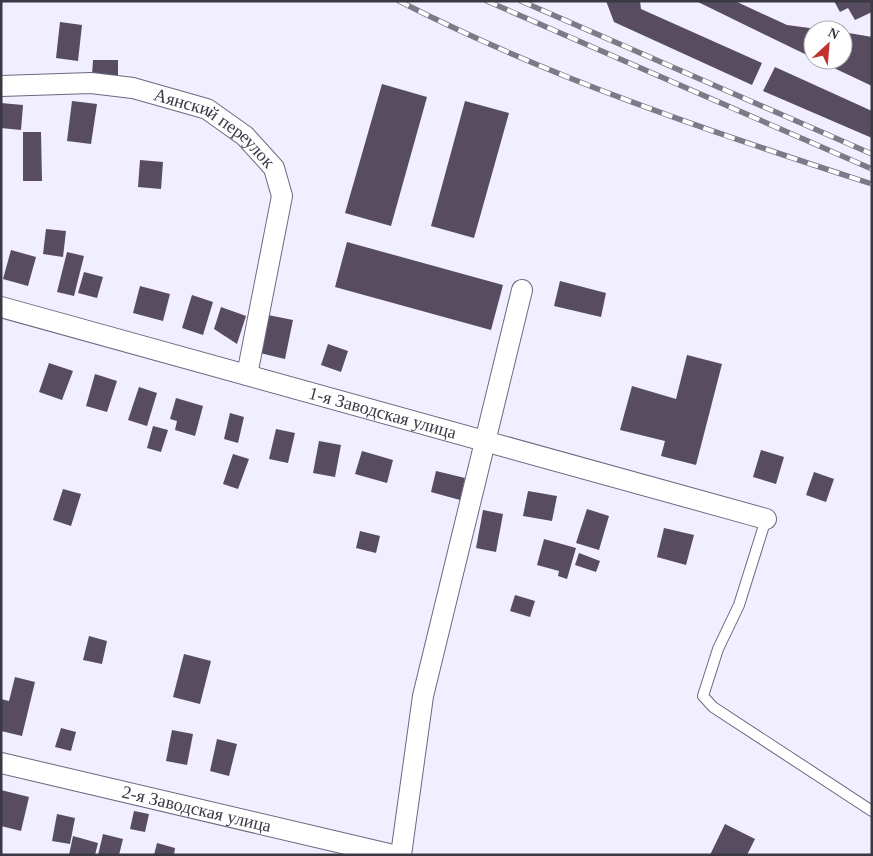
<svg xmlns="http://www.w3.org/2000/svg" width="873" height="856" viewBox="0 0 873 856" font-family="'Times New Roman',serif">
  <rect width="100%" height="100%" fill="#f1efff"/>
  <g fill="#584c60">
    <polygon points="606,1 640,1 641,9 762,63 752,85 614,22"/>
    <polygon points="696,1 735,1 787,25 817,29 813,30 813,58"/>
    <polygon points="834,1 872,1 872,12 855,20 848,8 840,12"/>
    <polygon points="60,22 82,25 78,61 56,58"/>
    <polygon points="843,32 872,37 872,86 817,60 843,60"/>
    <polygon points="93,60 118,60 118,76 92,75"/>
    <polygon points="775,67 872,111 872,138 763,91"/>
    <polygon points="382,84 427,97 391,226 345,213"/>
    <polygon points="72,101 97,104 91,144 67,141"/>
    <polygon points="465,101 509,113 474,238 431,226"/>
    <polygon points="1,103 23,105 21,130 1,128"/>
    <polygon points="23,132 41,132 42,181 23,181"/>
    <polygon points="140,160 163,162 161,189 138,187"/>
    <polygon points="46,229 66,231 63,257 43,254"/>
    <polygon points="347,242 503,285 491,330 335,287"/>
    <polygon points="11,250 36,257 28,286 3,279"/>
    <polygon points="67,252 84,256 74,296 57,292"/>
    <polygon points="84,272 103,277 97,298 78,293"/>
    <polygon points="560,281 606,293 601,317 554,306"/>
    <polygon points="140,286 170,294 163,321 133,313"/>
    <polygon points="192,295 213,302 203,335 182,328"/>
    <polygon points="221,307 246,316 237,344 214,329"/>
    <polygon points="268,315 293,320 285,359 260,353"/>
    <polygon points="328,344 348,351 341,372 321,365"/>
    <polygon points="687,355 722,364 696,465 661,456 665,441 620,430 632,386 676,399"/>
    <polygon points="49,363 73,371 62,400 39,392"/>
    <polygon points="95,374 117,381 107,412 86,406"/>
    <polygon points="139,387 157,393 147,426 128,420"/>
    <polygon points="176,398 203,406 195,436 175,430 177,421 170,419"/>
    <polygon points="230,413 244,417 238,443 224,439"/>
    <polygon points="153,426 168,430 161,452 147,448"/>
    <polygon points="276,429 295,433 288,463 269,459"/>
    <polygon points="319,441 341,445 335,477 313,473"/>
    <polygon points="761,450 784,457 776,484 753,477"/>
    <polygon points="362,451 393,460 387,483 355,474"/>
    <polygon points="233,454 249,459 238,489 223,484"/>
    <polygon points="436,471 465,478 460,500 431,492"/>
    <polygon points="814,472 834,479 826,502 806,495"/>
    <polygon points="63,489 81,494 71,526 53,520"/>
    <polygon points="528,491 557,496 552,521 523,516"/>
    <polygon points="587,509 609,516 599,550 576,543"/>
    <polygon points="483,510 503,514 496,552 476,548"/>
    <polygon points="664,528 694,535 686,565 657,557"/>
    <polygon points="360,531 380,536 376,553 356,548"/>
    <polygon points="544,539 576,548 567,579 558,576 559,571 537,565"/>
    <polygon points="579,553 600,561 596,572 575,565"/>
    <polygon points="515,595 535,601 530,617 510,611"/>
    <polygon points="89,636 107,641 102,664 83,660"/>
    <polygon points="184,654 211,661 200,704 173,697"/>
    <polygon points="15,677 35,682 22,736 1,731 1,699 9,701"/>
    <polygon points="61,728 76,732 71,751 55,747"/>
    <polygon points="172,730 193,734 187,765 166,761"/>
    <polygon points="217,739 237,744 229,776 210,771"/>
    <polygon points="1,790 29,797 21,831 1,826"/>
    <polygon points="134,811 149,814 145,832 130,829"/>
    <polygon points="57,814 75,818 70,844 52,841"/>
    <polygon points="725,824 755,839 747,855 710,855"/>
    <polygon points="103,834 123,839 119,855 98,855"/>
    <polygon points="73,836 98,843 95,855 69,855"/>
    <polygon points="157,843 175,848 174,855 154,855"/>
  </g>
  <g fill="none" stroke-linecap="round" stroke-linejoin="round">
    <defs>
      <polyline id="service" points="766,519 739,605 718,649 703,696 713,707 872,811"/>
      <g id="minor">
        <path id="s1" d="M 1,86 L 91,83 L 133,88 L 207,109 L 245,136 L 274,168 L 282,196 L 247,375"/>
        <path id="s2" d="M 1,307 L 766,519"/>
        <path id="s3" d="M 1,763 L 393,855"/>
        <polyline points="401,855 423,696 522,290"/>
      </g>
    </defs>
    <use href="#service" stroke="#6c687f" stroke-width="12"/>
    <use href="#minor" stroke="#6c687f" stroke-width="22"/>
    <use href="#service" stroke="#fff" stroke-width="10"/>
    <use href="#minor" stroke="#fff" stroke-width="20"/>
    <defs>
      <g id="rail">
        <path d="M 399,1 C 550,78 711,132 872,184"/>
        <polyline points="487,1 872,169"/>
        <polyline points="521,1 872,154"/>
      </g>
    </defs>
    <use href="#rail" stroke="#7c7a87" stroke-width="5.5"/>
    <use href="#rail" stroke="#fff" stroke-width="4" stroke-dasharray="11" stroke-linecap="butt"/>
  </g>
  <g text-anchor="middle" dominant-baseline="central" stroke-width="5" stroke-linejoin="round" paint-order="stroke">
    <g font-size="18" fill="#3a3843" stroke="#fff">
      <text stroke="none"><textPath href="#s1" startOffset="225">Аянский переулок</textPath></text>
      <text stroke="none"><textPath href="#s2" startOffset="396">1-я Заводская улица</textPath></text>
      <text stroke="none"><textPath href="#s3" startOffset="201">2-я Заводская улица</textPath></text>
    </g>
  </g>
  <rect width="873" height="856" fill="none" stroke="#3a3843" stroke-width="5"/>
  <g transform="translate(828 45) rotate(26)"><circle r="24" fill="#ffffff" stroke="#b0afb4"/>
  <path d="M0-4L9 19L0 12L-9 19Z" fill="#c1322e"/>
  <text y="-8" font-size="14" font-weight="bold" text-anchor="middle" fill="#3a3843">N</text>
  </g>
</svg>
